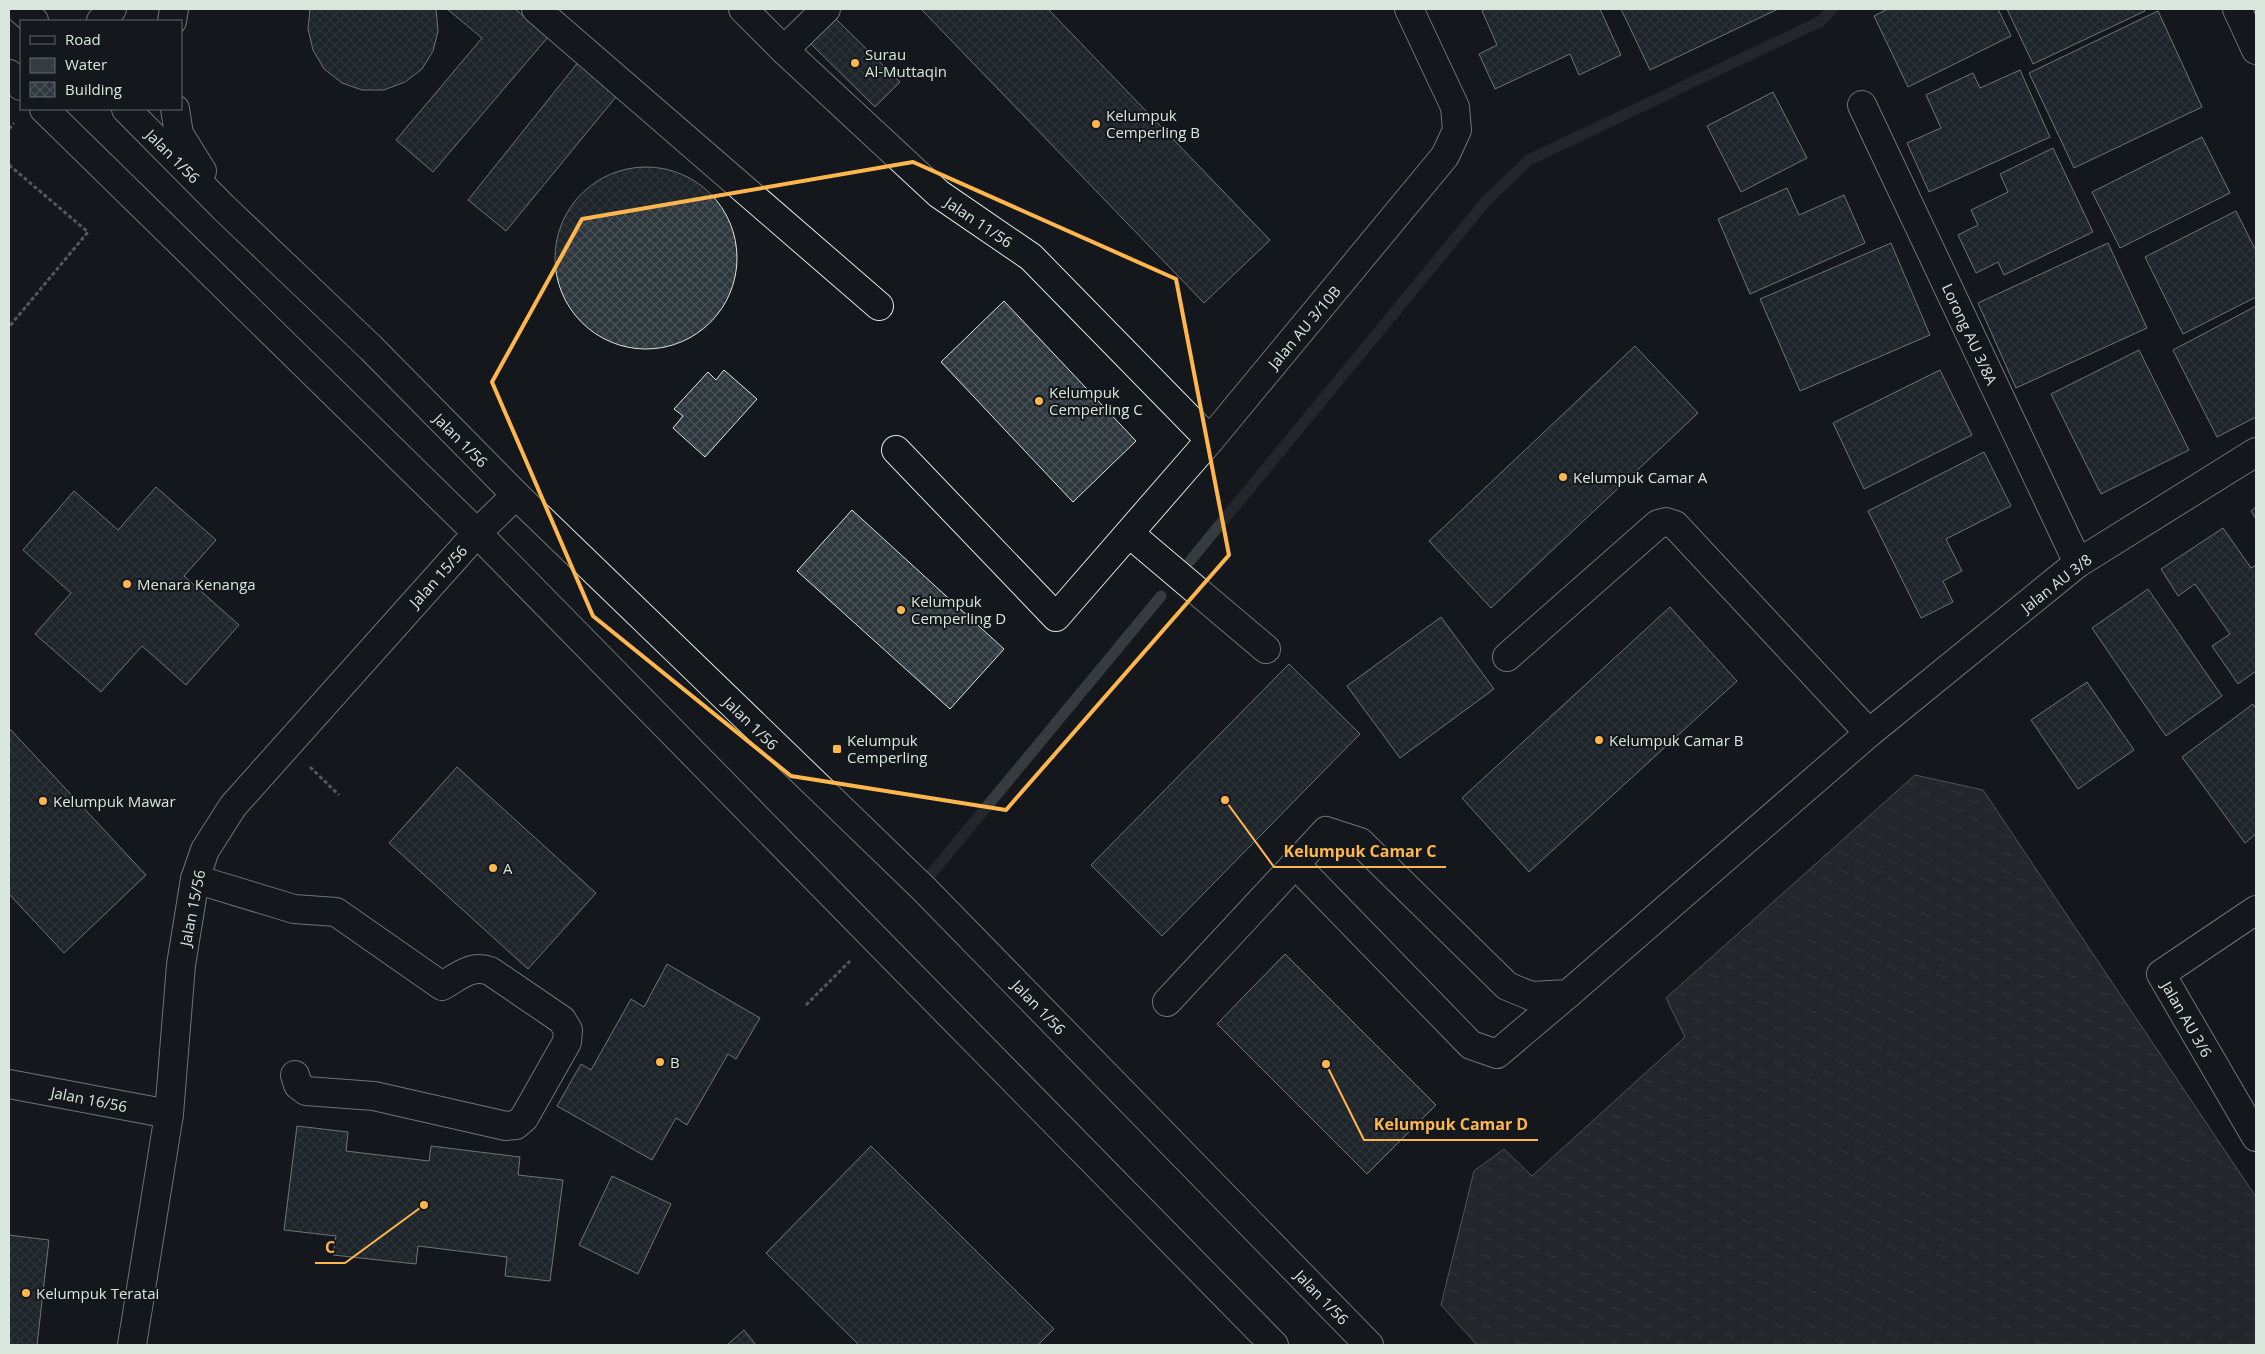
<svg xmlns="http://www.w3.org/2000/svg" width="2265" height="1354" viewBox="0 0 2265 1354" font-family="'Open Sans',sans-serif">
  <defs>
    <pattern id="water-ripples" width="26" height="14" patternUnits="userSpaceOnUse" patternTransform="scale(1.25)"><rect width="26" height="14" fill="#363b3e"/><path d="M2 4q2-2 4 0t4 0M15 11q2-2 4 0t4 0" fill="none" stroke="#525759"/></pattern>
    <pattern id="building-cross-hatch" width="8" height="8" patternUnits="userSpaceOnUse" patternTransform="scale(1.25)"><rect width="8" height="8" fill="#2c363c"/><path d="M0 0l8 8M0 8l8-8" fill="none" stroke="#4a5358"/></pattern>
  </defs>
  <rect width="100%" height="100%" fill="#14181c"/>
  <polygon fill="url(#water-ripples)" stroke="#939e99" points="1915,775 1983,790 2256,1197 2256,1345 1477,1345 1441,1305 1474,1171 1504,1149 1532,1176 1685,1037 1666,998"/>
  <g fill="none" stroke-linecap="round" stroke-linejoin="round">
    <g stroke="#363b3e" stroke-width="11">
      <polyline points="1190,561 1486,201 1529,160 1821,21 1832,9"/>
      <polyline points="931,874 1161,596"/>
    </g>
  </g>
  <g fill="url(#building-cross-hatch)" stroke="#d8e6dc">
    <polygon points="310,9 436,9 438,31 433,51 422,69 405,82 384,90 362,90 342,83 324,69 313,50 308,29"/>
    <polygon points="447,9 515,9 548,37 433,172 396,140 482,38"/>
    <polygon points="921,9 1048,9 1270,240 1204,303"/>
    <polygon points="1486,9 1600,9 1621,55 1579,75 1570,54 1495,89 1479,54 1497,45 1482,11"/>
    <polygon points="1621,9 1778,9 1650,70"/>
    <polygon points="1888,9 1998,9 2011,36 1908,87 1874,16"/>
    <polygon points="2007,9 2145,9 2145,11 2033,64"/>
    <polygon points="2158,11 2202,107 2074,168 2029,73"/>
    <polygon points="836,19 900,82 875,107 811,44"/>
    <polygon points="580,60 620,92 506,231 468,200"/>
    <polygon points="2020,70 2050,137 1929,192 1907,143 1941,128 1926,95 1973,73 1980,88"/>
    <polygon points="1773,92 1807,158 1741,192 1707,126"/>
    <polygon points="2202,137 2230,193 2120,248 2092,192"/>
    <polygon points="2053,148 2093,232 2004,275 1998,262 1976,273 1958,235 1978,225 1971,210 2008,192 2000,174"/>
    <circle cx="646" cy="258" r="91"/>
    <polygon points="1787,188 1799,215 1844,195 1865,243 1750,294 1718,219"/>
    <polygon points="2236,211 2256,251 2256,297 2183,334 2145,257"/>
    <polygon points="1891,243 1930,335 1800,391 1760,299"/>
    <polygon points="2108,243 2147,328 2016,388 1978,303"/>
    <polygon points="1004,301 1136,441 1073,502 941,362"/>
    <polygon points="2256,306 2256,417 2217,437 2173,350"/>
    <polygon points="1635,346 1698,413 1491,608 1429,541"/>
    <polygon points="2139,350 2189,450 2101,494 2051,394"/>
    <polygon points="724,370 757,399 705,457 673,428 683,416 674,409 708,372 716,380"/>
    <polygon points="1940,370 1972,435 1864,489 1833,423"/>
    <polygon points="1984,452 2011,506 1946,539 1962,571 1943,581 1953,602 1921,618 1868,511"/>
    <polygon points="156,487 216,540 184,576 239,625 186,685 142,646 101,692 35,634 71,593 23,550 74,491 118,530"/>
    <polygon points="2256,507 2256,519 2251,511"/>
    <polygon points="852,510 1004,649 950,709 797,571"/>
    <polygon points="2223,528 2251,568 2256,565 2256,671 2238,684 2212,646 2230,634 2195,584 2178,596 2161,569"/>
    <polygon points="2148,589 2222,696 2166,736 2092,628"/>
    <polygon points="1670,607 1737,681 1529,872 1462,798"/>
    <polygon points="1441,617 1494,689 1400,758 1347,686"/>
    <polygon points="1289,664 1360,734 1162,936 1091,865"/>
    <polygon points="2087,682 2134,750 2078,789 2031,720"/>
    <polygon points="2253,704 2256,709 2256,834 2245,843 2182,757"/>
    <polygon points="9,728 146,875 64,953 9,894"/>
    <polygon points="457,767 596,893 528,969 389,843"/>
    <polygon points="1285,954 1436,1105 1367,1174 1217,1024"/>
    <polygon points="667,964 760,1018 736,1059 728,1054 687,1125 676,1118 652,1160 557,1106 581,1064 591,1070 631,999 644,1007"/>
    <polygon points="297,1126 348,1132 346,1151 429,1161 431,1146 520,1157 518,1175 563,1180 550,1281 505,1276 507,1257 418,1246 416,1264 333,1255 336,1236 284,1230"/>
    <polygon points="871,1146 1054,1329 1038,1345 859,1345 766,1253"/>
    <polygon points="612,1176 671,1204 638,1274 579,1245"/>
    <polygon points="9,1235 49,1240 37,1345 9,1345"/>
    <polygon points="744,1330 756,1345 727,1345"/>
  </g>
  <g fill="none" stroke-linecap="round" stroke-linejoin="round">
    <defs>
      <g id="minor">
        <polyline points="536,9 879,306"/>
        <polyline points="743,9 784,50 939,194 1031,257 1210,440"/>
        <polyline points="101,21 112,9"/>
        <polyline points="784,50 826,9"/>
        <polyline points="1862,105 2078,563"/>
        <polyline points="896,450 1056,617 1210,440 1445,156 1457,130 1455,107 1409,9"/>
        <polyline points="1130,534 1266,649"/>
        <polyline points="1507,657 1658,524 1666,522 1675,525 1869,733"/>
        <polyline points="1295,864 1471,1045 1497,1054 1568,994"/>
        <path d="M 195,879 L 294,909 L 336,912 L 442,986 C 458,977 471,964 490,971 L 562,1020 L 568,1030 L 567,1042 L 524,1118 L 516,1125 L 506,1126 L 374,1096 L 306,1091 L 298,1085 L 295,1075"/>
        <polyline points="2256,910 2161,974 2256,1137"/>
        <polyline points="1167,1002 1326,831 1360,842 1507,986 1531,996 1568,994 1869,733 2078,563 2256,452"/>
        <polyline points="9,1084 169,1114"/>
        <polyline points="132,1345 169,1114 181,965 195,879 205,850 233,806 477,533 516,495"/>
      </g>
      <g id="major">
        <polyline points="20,9 34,21"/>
        <polyline points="2237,9 2256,50"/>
        <polyline points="172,21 174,9"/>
        <polyline points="9,74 21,86"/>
        <polyline points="44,109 477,533 1274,1345"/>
        <polyline points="126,109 224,208 371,348 516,495 923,888 1369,1345"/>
        <polyline points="175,109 179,134 202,171"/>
      </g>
    </defs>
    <use href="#minor" stroke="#d8e6dc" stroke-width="30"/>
    <use href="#major" stroke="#d8e6dc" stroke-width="30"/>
    <g stroke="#9da8a2" stroke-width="3" stroke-dasharray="4 2.5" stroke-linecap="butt">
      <polyline points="9,129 14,123"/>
      <polyline points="9,165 88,232 9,327"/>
      <polyline points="310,767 339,795"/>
      <polyline points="806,1005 850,961"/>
    </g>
    <use href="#minor" stroke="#14181c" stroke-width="28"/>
    <use href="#major" stroke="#14181c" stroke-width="28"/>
  </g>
  <path d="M0 0H2265V1354H0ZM 913,162 L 1176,279 L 1229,555 L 1006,810 L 791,776 L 593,616 L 492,382 L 582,219 Z" fill="#14181c" fill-opacity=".55" fill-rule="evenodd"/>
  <path fill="none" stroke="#ffb74d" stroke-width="4" stroke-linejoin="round" d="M 913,162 L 1176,279 L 1229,555 L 1006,810 L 791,776 L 593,616 L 492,382 L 582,219 Z"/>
  <g fill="#ffb74d" stroke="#14181c" stroke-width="2">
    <circle cx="855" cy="63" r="5"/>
    <circle cx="1096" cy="124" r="5"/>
    <circle cx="1039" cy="401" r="5"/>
    <circle cx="1563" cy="477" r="5"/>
    <circle cx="127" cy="584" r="5"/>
    <circle cx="901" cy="610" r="5"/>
    <circle cx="1599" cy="740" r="5"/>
    <rect x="832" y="744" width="10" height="10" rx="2.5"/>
    <circle cx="43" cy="801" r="5"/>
    <circle cx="493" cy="868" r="5"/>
    <circle cx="660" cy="1062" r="5"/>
    <circle cx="26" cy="1293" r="5"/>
  </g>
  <g text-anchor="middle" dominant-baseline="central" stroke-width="4" stroke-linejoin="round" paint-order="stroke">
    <g font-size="15" fill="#d8e6dc" stroke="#14181c" text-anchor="start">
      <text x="865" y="54">Surau<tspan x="865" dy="17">Al-Muttaqin</tspan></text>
      <text x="1106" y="115">Kelumpuk<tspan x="1106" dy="17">Cemperling B</tspan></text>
      <text x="1049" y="392">Kelumpuk<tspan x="1049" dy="17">Cemperling C</tspan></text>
      <text x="1573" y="477">Kelumpuk Camar A</text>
      <text x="137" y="584">Menara Kenanga</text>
      <text x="911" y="601">Kelumpuk<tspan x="911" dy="17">Cemperling D</tspan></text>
      <text x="847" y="740">Kelumpuk<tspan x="847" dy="17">Cemperling</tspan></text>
      <text x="1609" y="740">Kelumpuk Camar B</text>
      <text x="53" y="801">Kelumpuk Mawar</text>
      <text x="503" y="868">A</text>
      <text x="670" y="1062">B</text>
      <text x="36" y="1293">Kelumpuk Teratai</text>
    </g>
    <g font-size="15" fill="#d8e6dc" stroke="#14181c">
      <text transform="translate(173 156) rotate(45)">Jalan 1/56</text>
      <text transform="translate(979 222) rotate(34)">Jalan 11/56</text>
      <text transform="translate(1304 327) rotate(-50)">Jalan AU 3/10B</text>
      <text transform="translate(1970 334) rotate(65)">Lorong AU 3/8A</text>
      <text transform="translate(461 440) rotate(45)">Jalan 1/56</text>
      <text transform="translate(438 576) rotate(-48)">Jalan 15/56</text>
      <text transform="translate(2056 583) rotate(-38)">Jalan AU 3/8</text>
      <text transform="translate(751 723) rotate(44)">Jalan 1/56</text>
      <text transform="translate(192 908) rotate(-79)">Jalan 15/56</text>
      <text transform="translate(1039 1007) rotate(46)">Jalan 1/56</text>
      <text transform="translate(2187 1019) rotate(60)">Jalan AU 3/6</text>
      <text transform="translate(89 1099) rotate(11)">Jalan 16/56</text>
      <text transform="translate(1322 1297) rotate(46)">Jalan 1/56</text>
    </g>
  </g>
  <path fill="none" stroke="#ffb74d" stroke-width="2" d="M1225 800L1274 867H1446M1326 1064L1364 1140H1538M424 1205L345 1263H315"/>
  <g fill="#ffb74d" stroke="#14181c" stroke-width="2">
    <circle cx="1225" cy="800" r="5"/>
    <circle cx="1326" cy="1064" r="5"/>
    <circle cx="424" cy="1205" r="5"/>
  </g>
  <g font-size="16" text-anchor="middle" font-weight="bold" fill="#ffb74d" stroke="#14181c" stroke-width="4" stroke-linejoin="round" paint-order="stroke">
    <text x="1360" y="857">Kelumpuk Camar C</text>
    <text x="1451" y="1130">Kelumpuk Camar D</text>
    <text x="330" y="1253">C</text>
  </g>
  <rect width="2265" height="1354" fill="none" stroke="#d8e6dc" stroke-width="20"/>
  <rect x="20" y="20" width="162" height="90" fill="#14181c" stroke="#626a69"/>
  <rect x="30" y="36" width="25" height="8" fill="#14181c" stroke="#626a69"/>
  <text x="65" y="45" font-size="15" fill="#d8e6dc">Road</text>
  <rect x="30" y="58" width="25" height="15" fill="url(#water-ripples)" stroke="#626a69"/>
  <text x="65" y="70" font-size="15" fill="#d8e6dc">Water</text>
  <rect x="30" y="82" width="25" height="15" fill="url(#building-cross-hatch)" stroke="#626a69"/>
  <text x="65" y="95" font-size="15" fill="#d8e6dc">Building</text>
</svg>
